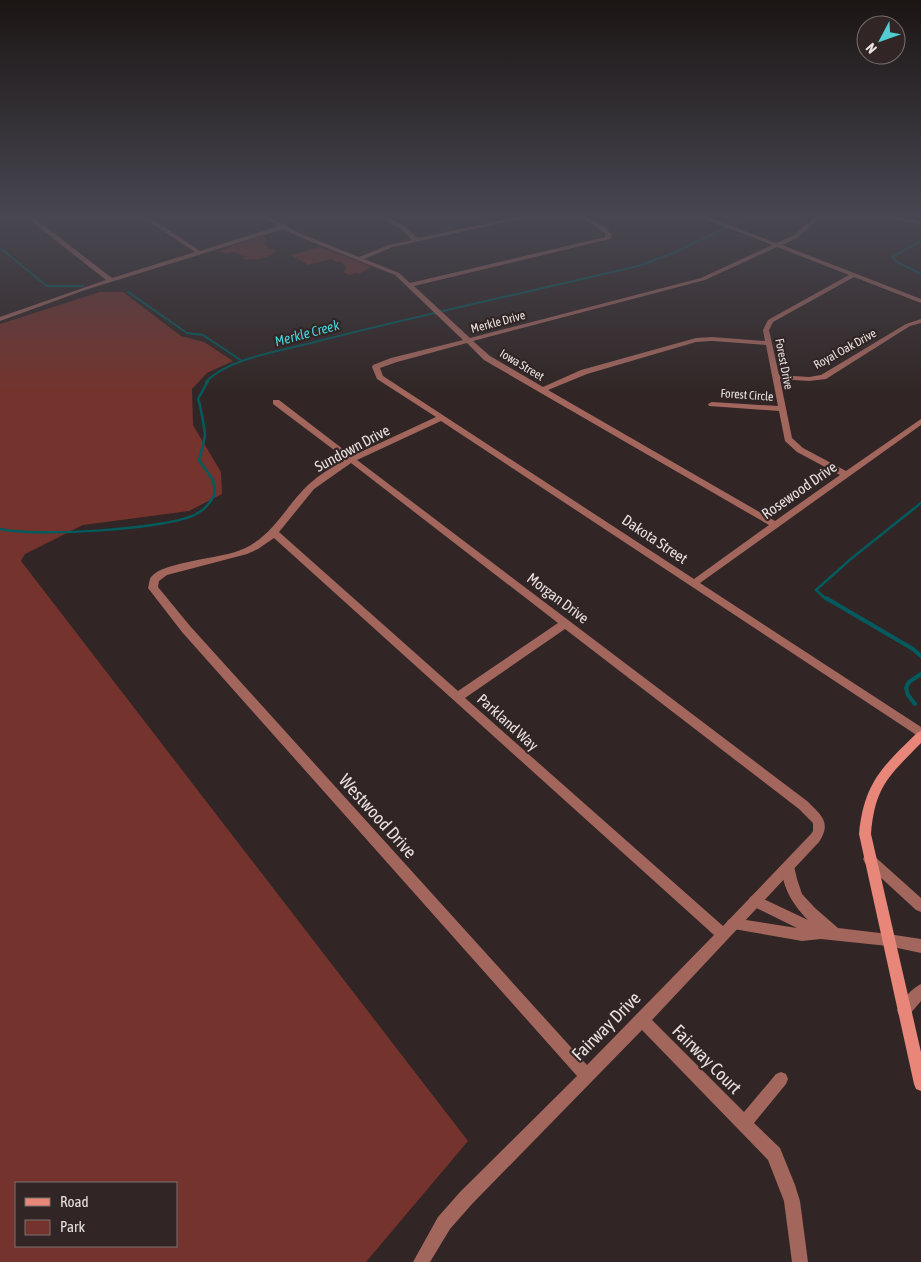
<svg xmlns="http://www.w3.org/2000/svg" width="921" height="1262" viewBox="0 0 921 1262" font-family="'Asap Condensed',sans-serif">
  <rect width="100%" height="100%" fill="#312625"/>
  <g fill="#74332c" fill-rule="evenodd">
    <path d="M 263,236 L 269,241 L 263,242 L 269,249 L 277,250 C 270,259 252,261 242,259 L 246,257 L 234,252 L 226,254 L 218,251 Z"/>
    <polygon points="320,247 370,266 371,267 359,274 356,273 349,275 343,272 347,268 340,261 337,262 331,259 308,265 291,255"/>
    <path d="M 100,292 L 123,292 L 181,336 L 204,342 L 233,361 L 207,373 L 192,389 L 193,425 L 221,472 L 222,494 L 189,511 L 83,525 L 25,554 L 21,561 L 468,1141 L 366,1262 L 0,1262 L 0,324 ZM 16,1183 L 176,1183 L 176,1246 L 16,1246 Z"/>
  </g>
  <g fill="none" stroke-linecap="round" stroke-linejoin="round">
    <g stroke="#035b5d" stroke-width="2">
      <polyline points="921,241 892,257 897,262 921,274"/>
      <polyline points="0,248 47,286 83,286"/>
      <polyline points="128,292 187,333 203,335 242,361"/>
      <path d="M 206,382 C 230,357 286,350 319,341 C 425,314 532,291 638,266 L 676,252 L 748,217"/>
    </g>
    <g stroke="#035b5d" stroke-width="2.5">
      <path d="M 0,529 C 32,537 171,530 198,513 C 205,509 212,501 215,493 L 213,480 L 199,460 C 201,452 204,443 205,435 C 205,432 200,402 198,399 L 208,381"/>
      <polyline points="827,600 816,590 852,558 921,503"/>
    </g>
    <g stroke="#035b5d" stroke-width="4">
      <polyline points="826,598 913,649 921,656"/>
      <polyline points="915,704 908,695 906,688 909,682 921,674"/>
    </g>
    <g fill="#a3665d" fill-rule="evenodd">
      <path d="M 26,217 L 33,217 L 112,278 L 195,252 L 142,217 L 149,217 L 200,251 L 279,226 L 263,217 L 270,217 L 301,234 L 359,257 L 389,245 L 412,240 L 401,229 L 379,217 C 395,217 407,229 418,238 L 517,217 L 528,217 L 393,247 L 364,259 L 399,273 L 410,283 L 605,237 L 605,233 L 581,217 C 591,217 606,226 612,235 L 610,239 L 414,286 L 470,338 L 701,278 L 772,245 L 700,217 L 708,217 L 776,243 L 793,236 L 815,217 L 821,217 L 797,238 L 782,245 L 921,299 L 921,303 L 854,277 L 773,322 L 769,330 L 779,375 L 809,377 L 821,375 L 906,324 L 921,319 L 921,323 L 910,326 L 826,379 L 809,381 L 780,379 L 792,438 L 803,448 L 846,471 L 921,419 L 921,425 L 700,583 L 921,727 L 921,738 L 441,421 L 357,460 L 807,801 C 821,815 832,822 819,842 L 652,1020 L 744,1112 L 776,1074 L 781,1072 L 786,1074 L 788,1079 L 786,1084 L 754,1123 L 780,1148 L 795,1185 L 800,1201 L 808,1262 L 792,1262 L 784,1201 L 768,1160 L 642,1030 L 472,1204 L 450,1229 L 430,1262 L 413,1262 L 438,1217 L 460,1192 L 577,1076 L 182,632 L 148,588 C 149,585 149,580 151,577 C 164,561 222,559 243,549 C 273,536 285,507 308,485 C 319,475 332,467 346,459 L 273,404 L 273,400 L 279,400 L 352,456 L 436,417 L 377,379 L 372,367 L 373,365 L 391,358 L 463,340 L 395,275 L 297,236 L 283,229 L 85,290 L 0,321 L 0,317 L 106,280 ZM 777,247 L 849,275 L 768,320 L 763,330 L 765,341 L 712,337 L 696,338 L 581,370 L 543,387 L 490,356 L 473,341 L 705,280 ZM 712,341 L 766,345 L 778,406 L 712,402 L 708,404 L 709,406 L 779,411 L 785,441 L 797,452 L 840,475 L 775,521 L 548,390 L 587,374 L 696,342 ZM 467,343 L 484,360 L 769,525 L 694,579 L 383,376 L 380,368 L 397,362 ZM 351,463 L 558,623 L 458,691 L 279,532 L 314,489 ZM 274,538 L 714,935 L 587,1065 L 190,626 L 158,587 L 159,581 L 167,575 L 247,554 L 258,549 ZM 565,629 L 799,809 L 813,823 L 813,831 L 811,834 L 723,926 L 465,698 Z"/>
      <polygon points="889,217 900,217 921,221 921,225"/>
    </g>
    <g fill="#a3665d" fill-rule="evenodd">
      <polygon points="869,853 873,855 921,898 921,912 916,910 865,863 863,859 865,855"/>
      <path d="M 789,860 L 793,862 L 797,879 L 802,894 L 815,908 L 838,928 L 888,934 L 921,939 L 921,953 L 888,946 L 821,939 L 802,941 L 728,928 L 726,924 L 728,920 L 733,918 L 797,928 L 750,905 L 749,901 L 750,897 L 755,895 L 808,920 C 795,908 776,880 785,862 Z"/>
      <path d="M 921,984 L 921,1001 L 909,1015 L 904,1017 L 899,1015 L 897,1010 C 901,1001 912,988 921,984 Z"/>
    </g>
    <path fill="#e8867a" fill-rule="evenodd" d="M 921,731 L 921,743 C 889,776 875,786 871,834 L 921,1052 L 921,1091 L 916,1089 L 914,1084 L 859,834 C 864,783 882,767 917,733 Z"/>
  </g>
  <linearGradient id="sky" x2="0" y2="1"><stop stop-color="#1b1514"/><stop offset="0.55" stop-color="#484751"/><stop offset="1" stop-color="#484751" stop-opacity="0"/></linearGradient>
  <rect width="921" height="394" fill="url(#sky)"/>
  <g text-anchor="middle" dominant-baseline="central" stroke-width="4.5" stroke-linejoin="round" paint-order="stroke">
    <g font-size="12" fill="#e8e1df" stroke="#312625">
      <text transform="translate(498 322) rotate(-15)">Merkle Drive</text>
      <text transform="translate(845 349) rotate(-29)">Royal Oak Drive</text>
      <text transform="translate(784 364) rotate(79)">Forest Drive</text>
      <text transform="translate(522 365) rotate(31)">Iowa Street</text>
      <text transform="translate(747 395) rotate(4)">Forest Circle</text>
    </g>
    <g font-size="14" font-style="italic" fill="#44d6da" stroke="#312625">
      <text transform="translate(307 333) rotate(-15)">Merkle Creek</text>
    </g>
    <g font-size="15" fill="#e8e1df" stroke="#312625">
      <text transform="translate(352 448) rotate(-28)">Sundown Drive</text>
      <text transform="translate(799 490) rotate(-35)">Rosewood Drive</text>
      <text transform="translate(655 539) rotate(34)">Dakota Street</text>
      <text transform="translate(558 598) rotate(37)">Morgan Drive</text>
      <text transform="translate(508 722) rotate(42)">Parkland Way</text>
    </g>
    <g font-size="18" fill="#e8e1df" stroke="#312625">
      <text transform="translate(378 816) rotate(48)">Westwood Drive</text>
      <text transform="translate(606 1026) rotate(-45)">Fairway Drive</text>
      <text transform="translate(707 1059) rotate(45)">Fairway Court</text>
    </g>
  </g>
  <rect x="15" y="1182" width="162" height="65" fill="#312625" stroke="#7a716f"/>
  <rect x="25" y="1198" width="25" height="8" fill="#e8867a" stroke="#7a716f"/>
  <text x="60" y="1207" font-size="15" fill="#e8e1df">Road</text>
  <rect x="25" y="1220" width="25" height="15" fill="#74332c" stroke="#7a716f"/>
  <text x="60" y="1232" font-size="15" fill="#e8e1df">Park</text>
  <g transform="translate(881 40) rotate(229)"><circle r="24" fill="#312625" stroke="#7a716f"/>
  <path d="M0-4L9 19L0 12L-9 19Z" fill="#52ccd0"/>
  <text y="-8" font-size="14" font-weight="bold" text-anchor="middle" fill="#e8e1df">N</text>
  </g>
</svg>
